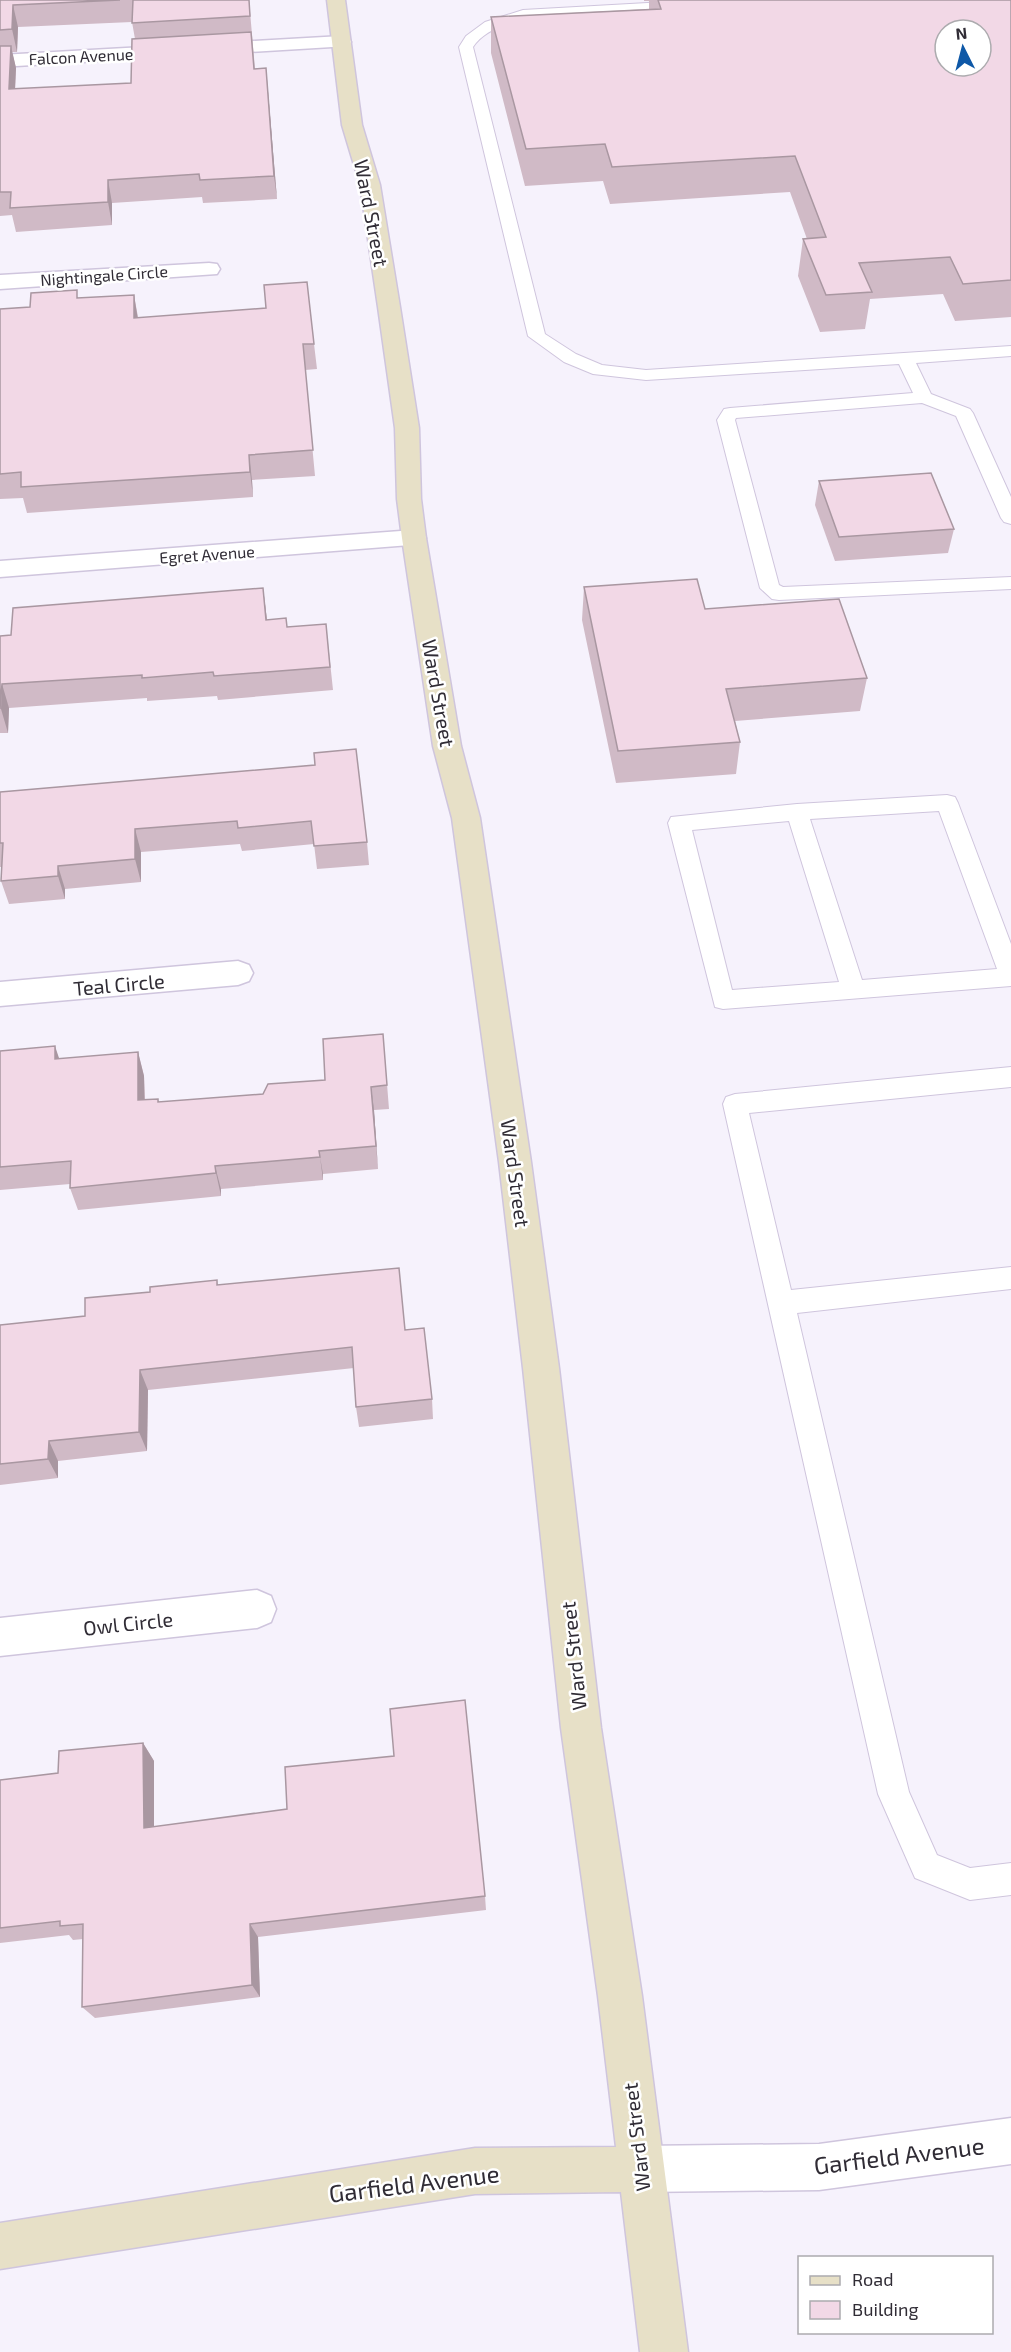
<svg xmlns="http://www.w3.org/2000/svg" width="1011" height="2352" viewBox="0 0 1011 2352" font-family="'Exo 2',sans-serif">
  <rect width="100%" height="100%" fill="#f6f2fc"/>
  <g fill="none" stroke-linecap="round" stroke-linejoin="round">
    <defs>
      <g id="lane">
        <path d="M 683,1 L 690,5 L 688,8 C 636,21 503,0 473,47 L 545,334 L 576,354 L 602,365 L 646,370 L 1011,346 L 1011,356 L 916,363 L 931,394 L 970,409 L 973,413 L 1011,497 L 1011,524 L 1004,522 L 1001,518 L 956,416 L 922,403 L 736,418 L 735,420 L 779,585 L 783,587 L 1011,577 L 1011,589 L 779,600 L 772,599 L 760,588 L 717,420 L 724,409 L 730,408 L 913,393 L 899,364 L 646,380 L 593,374 L 564,362 L 528,336 L 459,47 L 466,36 L 485,22 L 523,10 Z"/>
        <path d="M 947,795 L 955,797 L 958,803 L 1011,944 L 1011,986 L 723,1009 L 715,1007 L 668,823 L 671,817 L 797,804 ZM 939,811 L 997,969 L 862,980 L 810,819 ZM 789,821 L 839,982 L 732,990 L 692,830 Z"/>
        <polygon points="1011,1067 1011,1087 749,1113 791,1290 1011,1267 1011,1289 797,1313 909,1792 937,1855 970,1868 1011,1863 1011,1895 970,1900 915,1878 878,1794 723,1104 726,1097 735,1094"/>
      </g>
      <g id="street">
        <polygon points="342,36 349,38 351,42 349,46 0,67 0,55"/>
        <polygon points="209,263 217,264 220,269 217,274 0,289 0,275"/>
        <polygon points="414,530 423,532 426,538 423,544 0,577 0,561"/>
        <polygon points="238,961 249,965 253,973 249,981 238,985 0,1006 0,982"/>
        <polygon points="257,1590 271,1596 276,1609 271,1622 257,1628 0,1656 0,1618"/>
        <polygon points="1011,2118 1011,2164 819,2190 640,2192 624,2185 617,2169 624,2153 640,2146 819,2144"/>
      </g>
      <polygon id="secondary" points="327,0 345,0 362,125 380,185 400,307 419,428 421,499 426,538 461,746 480,818 531,1162 559,1368 601,1728 642,1996 688,2352 640,2352 621,2192 475,2194 0,2269 0,2223 475,2148 616,2147 598,1996 561,1728 523,1368 499,1162 452,818 433,746 402,538 397,499 395,428 378,307 360,185 342,125"/>
    </defs>
    <use href="#lane" stroke="#cfc5dd" stroke-width="2"/>
    <use href="#street" stroke="#cfc5dd" stroke-width="3"/>
    <use href="#secondary" stroke="#cfc5dd" stroke-width="3"/>
    <use href="#lane" fill="#fff" fill-rule="evenodd"/>
    <use href="#street" fill="#fff" fill-rule="evenodd"/>
    <use href="#secondary" fill="#e7e0c7" fill-rule="evenodd"/>
  </g>
  <g fill="#d0bac6" fill-rule="evenodd">
    <path d="M 0,0 L 249,0 L 255,69 L 266,68 L 277,199 L 203,203 L 202,197 L 112,203 L 112,225 L 16,232 L 12,215 L 0,216 ZM 132,22 L 135,39 L 131,83 L 15,89 L 16,68 L 12,52 L 17,52 L 18,27 Z"/>
    <polygon points="644,0 1011,0 1011,317 955,321 943,294 870,299 865,329 820,332 798,276 803,239 807,239 790,192 610,204 603,181 525,186 491,53 491,17 649,9 649,1 644,1"/>
    <polygon points="134,295 138,317 314,344 317,369 305,370 315,476 252,480 253,497 27,513 23,498 0,499 0,309 30,307 79,298"/>
    <polygon points="819,481 954,529 948,553 835,561 815,505"/>
    <polygon points="584,587 705,609 867,678 860,711 735,721 740,742 736,774 616,783 582,620"/>
    <polygon points="263,588 267,620 287,627 326,624 333,690 218,700 217,696 147,701 147,698 9,708 8,733 0,733 0,636 11,635"/>
    <polygon points="315,765 367,842 369,865 317,869 314,844 242,851 240,844 141,852 141,882 65,889 65,899 9,904 1,881 2,867 0,867 0,792"/>
    <polygon points="383,1034 389,1109 374,1110 378,1169 323,1174 323,1180 221,1189 221,1196 78,1210 70,1188 70,1184 0,1190 0,1051 60,1059 138,1052 144,1076 145,1100 158,1099 159,1102 263,1094 325,1080"/>
    <polygon points="217,1280 218,1285 405,1330 432,1399 433,1419 359,1427 356,1407 354,1368 148,1390 147,1451 58,1461 58,1478 0,1485 0,1325 85,1316 150,1292"/>
    <polygon points="143,1743 154,1761 154,1826 485,1896 486,1910 258,1937 260,1997 95,2018 82,2007 83,1939 73,1940 69,1935 0,1943 0,1780 58,1773"/>
  </g>
  <g fill="#a997a1">
    <polygon points="13,5 18,27 17,52 12,29"/>
    <polygon points="11,46 16,68 14,111 9,89"/>
    <polygon points="266,68 268,91 277,199 274,176"/>
    <polygon points="108,180 112,203 112,225 108,202"/>
    <polygon points="134,295 138,320 134,318"/>
    <polygon points="249,455 252,480 253,497 250,472"/>
    <polygon points="263,588 266,612 269,644 266,620"/>
    <polygon points="2,684 9,708 8,733 1,709"/>
    <polygon points="135,829 141,852 141,882 135,859"/>
    <polygon points="58,866 65,889 65,899 58,876"/>
    <polygon points="55,1046 63,1070 55,1059"/>
    <polygon points="138,1052 144,1076 145,1124 138,1100"/>
    <polygon points="371,1087 374,1110 378,1169 376,1146"/>
    <polygon points="319,1151 323,1174 323,1180 320,1157"/>
    <polygon points="215,1166 221,1189 221,1196 216,1173"/>
    <polygon points="140,1370 148,1390 147,1451 139,1432"/>
    <polygon points="49,1441 58,1461 58,1478 48,1459"/>
    <polygon points="143,1743 154,1761 154,1844 144,1828"/>
    <polygon points="250,1924 258,1937 260,1997 252,1985"/>
  </g>
  <g fill="#f2d8e6" stroke="#a997a1" stroke-width="1.5" fill-rule="evenodd">
    <polygon points="0,0 120,0 13,5 12,29 0,30"/>
    <polygon points="133,0 249,0 250,16 132,23"/>
    <path d="M 658,0 L 1011,0 L 1011,280 L 963,284 L 950,257 L 859,263 L 872,292 L 826,295 L 803,239 L 826,237 L 795,156 L 612,167 L 605,144 L 526,149 L 491,17 L 661,9 ZM 945,30 L 981,30 L 981,66 L 945,66 Z"/>
    <polygon points="251,32 254,69 266,68 274,176 200,180 199,174 108,180 108,202 10,208 11,192 0,192 0,46 11,46 9,89 131,83 132,39"/>
    <polygon points="307,282 314,344 303,344 313,450 249,455 250,472 21,487 21,472 0,474 0,309 30,307 31,293 77,290 77,298 134,295 134,318 266,308 264,285"/>
    <polygon points="931,473 954,529 839,537 819,481"/>
    <polygon points="697,579 705,609 839,599 867,678 726,689 740,742 618,751 584,587"/>
    <polygon points="263,588 266,620 286,618 287,627 326,624 330,667 214,676 213,672 142,678 142,675 2,684 0,709 0,636 11,635 13,608"/>
    <polygon points="356,749 367,842 314,846 311,821 238,828 237,821 135,829 135,859 58,866 58,876 1,881 3,843 0,843 0,792 315,765 314,753"/>
    <polygon points="383,1034 387,1085 371,1087 376,1146 319,1151 320,1157 215,1166 216,1173 70,1188 71,1161 0,1167 0,1051 55,1046 55,1059 138,1052 138,1100 158,1099 158,1102 263,1094 268,1084 325,1080 323,1039"/>
    <polygon points="399,1268 405,1330 424,1328 432,1399 356,1407 352,1347 140,1370 139,1432 49,1441 48,1459 0,1464 0,1325 85,1316 85,1298 150,1292 150,1287 217,1280 217,1285"/>
    <polygon points="465,1700 485,1896 250,1924 252,1985 82,2007 83,1924 60,1926 60,1921 0,1928 0,1780 58,1773 59,1751 143,1743 144,1828 287,1809 285,1767 394,1756 390,1709"/>
  </g>
  <g text-anchor="middle" dominant-baseline="central" stroke-width="5" stroke-linejoin="round" paint-order="stroke">
    <g font-size="16" fill="#302c35" stroke="#fff">
      <text transform="translate(81 56) rotate(-3)">Falcon Avenue</text>
      <text transform="translate(104 275) rotate(-4)">Nightingale Circle</text>
      <text transform="translate(207 554) rotate(-4)">Egret Avenue</text>
    </g>
    <g font-size="20" fill="#302c35" stroke="#fff">
      <text transform="translate(372 213) rotate(79)">Ward Street</text>
      <text transform="translate(439 693) rotate(80)">Ward Street</text>
      <text transform="translate(119 984) rotate(-5)">Teal Circle</text>
      <text transform="translate(516 1173) rotate(82)">Ward Street</text>
      <text transform="translate(128 1623) rotate(-6)">Owl Circle</text>
      <text transform="translate(573 1656) rotate(-96)">Ward Street</text>
      <text transform="translate(636 2137) rotate(-97)">Ward Street</text>
    </g>
    <g font-size="24" fill="#302c35" stroke="#fff">
      <text transform="translate(899 2155) rotate(-7)">Garfield Avenue</text>
      <text transform="translate(414 2183) rotate(-7)">Garfield Avenue</text>
    </g>
  </g>
  <rect x="798" y="2256" width="195" height="78" fill="#ffffff" stroke="#acabae" stroke-width="1.5"/>
  <rect x="810" y="2276" width="30" height="9" fill="#e7e0c7" stroke="#acabae" stroke-width="1.5"/>
  <text x="852" y="2286" font-size="18" fill="#302c35">Road</text>
  <rect x="810" y="2301" width="30" height="18" fill="#f2d8e6" stroke="#acabae" stroke-width="1.5"/>
  <text x="852" y="2316" font-size="18" fill="#302c35">Building</text>
  <g transform="translate(963 48) rotate(354)"><circle r="28" fill="#ffffff" stroke="#acabae" stroke-width="1.5"/>
  <path d="M0-4.5L10 22L0 15L-10 22Z" fill="#0e58a7"/>
  <text y="-9" font-size="16" font-weight="bold" text-anchor="middle" fill="#302c35">N</text>
  </g>
</svg>
